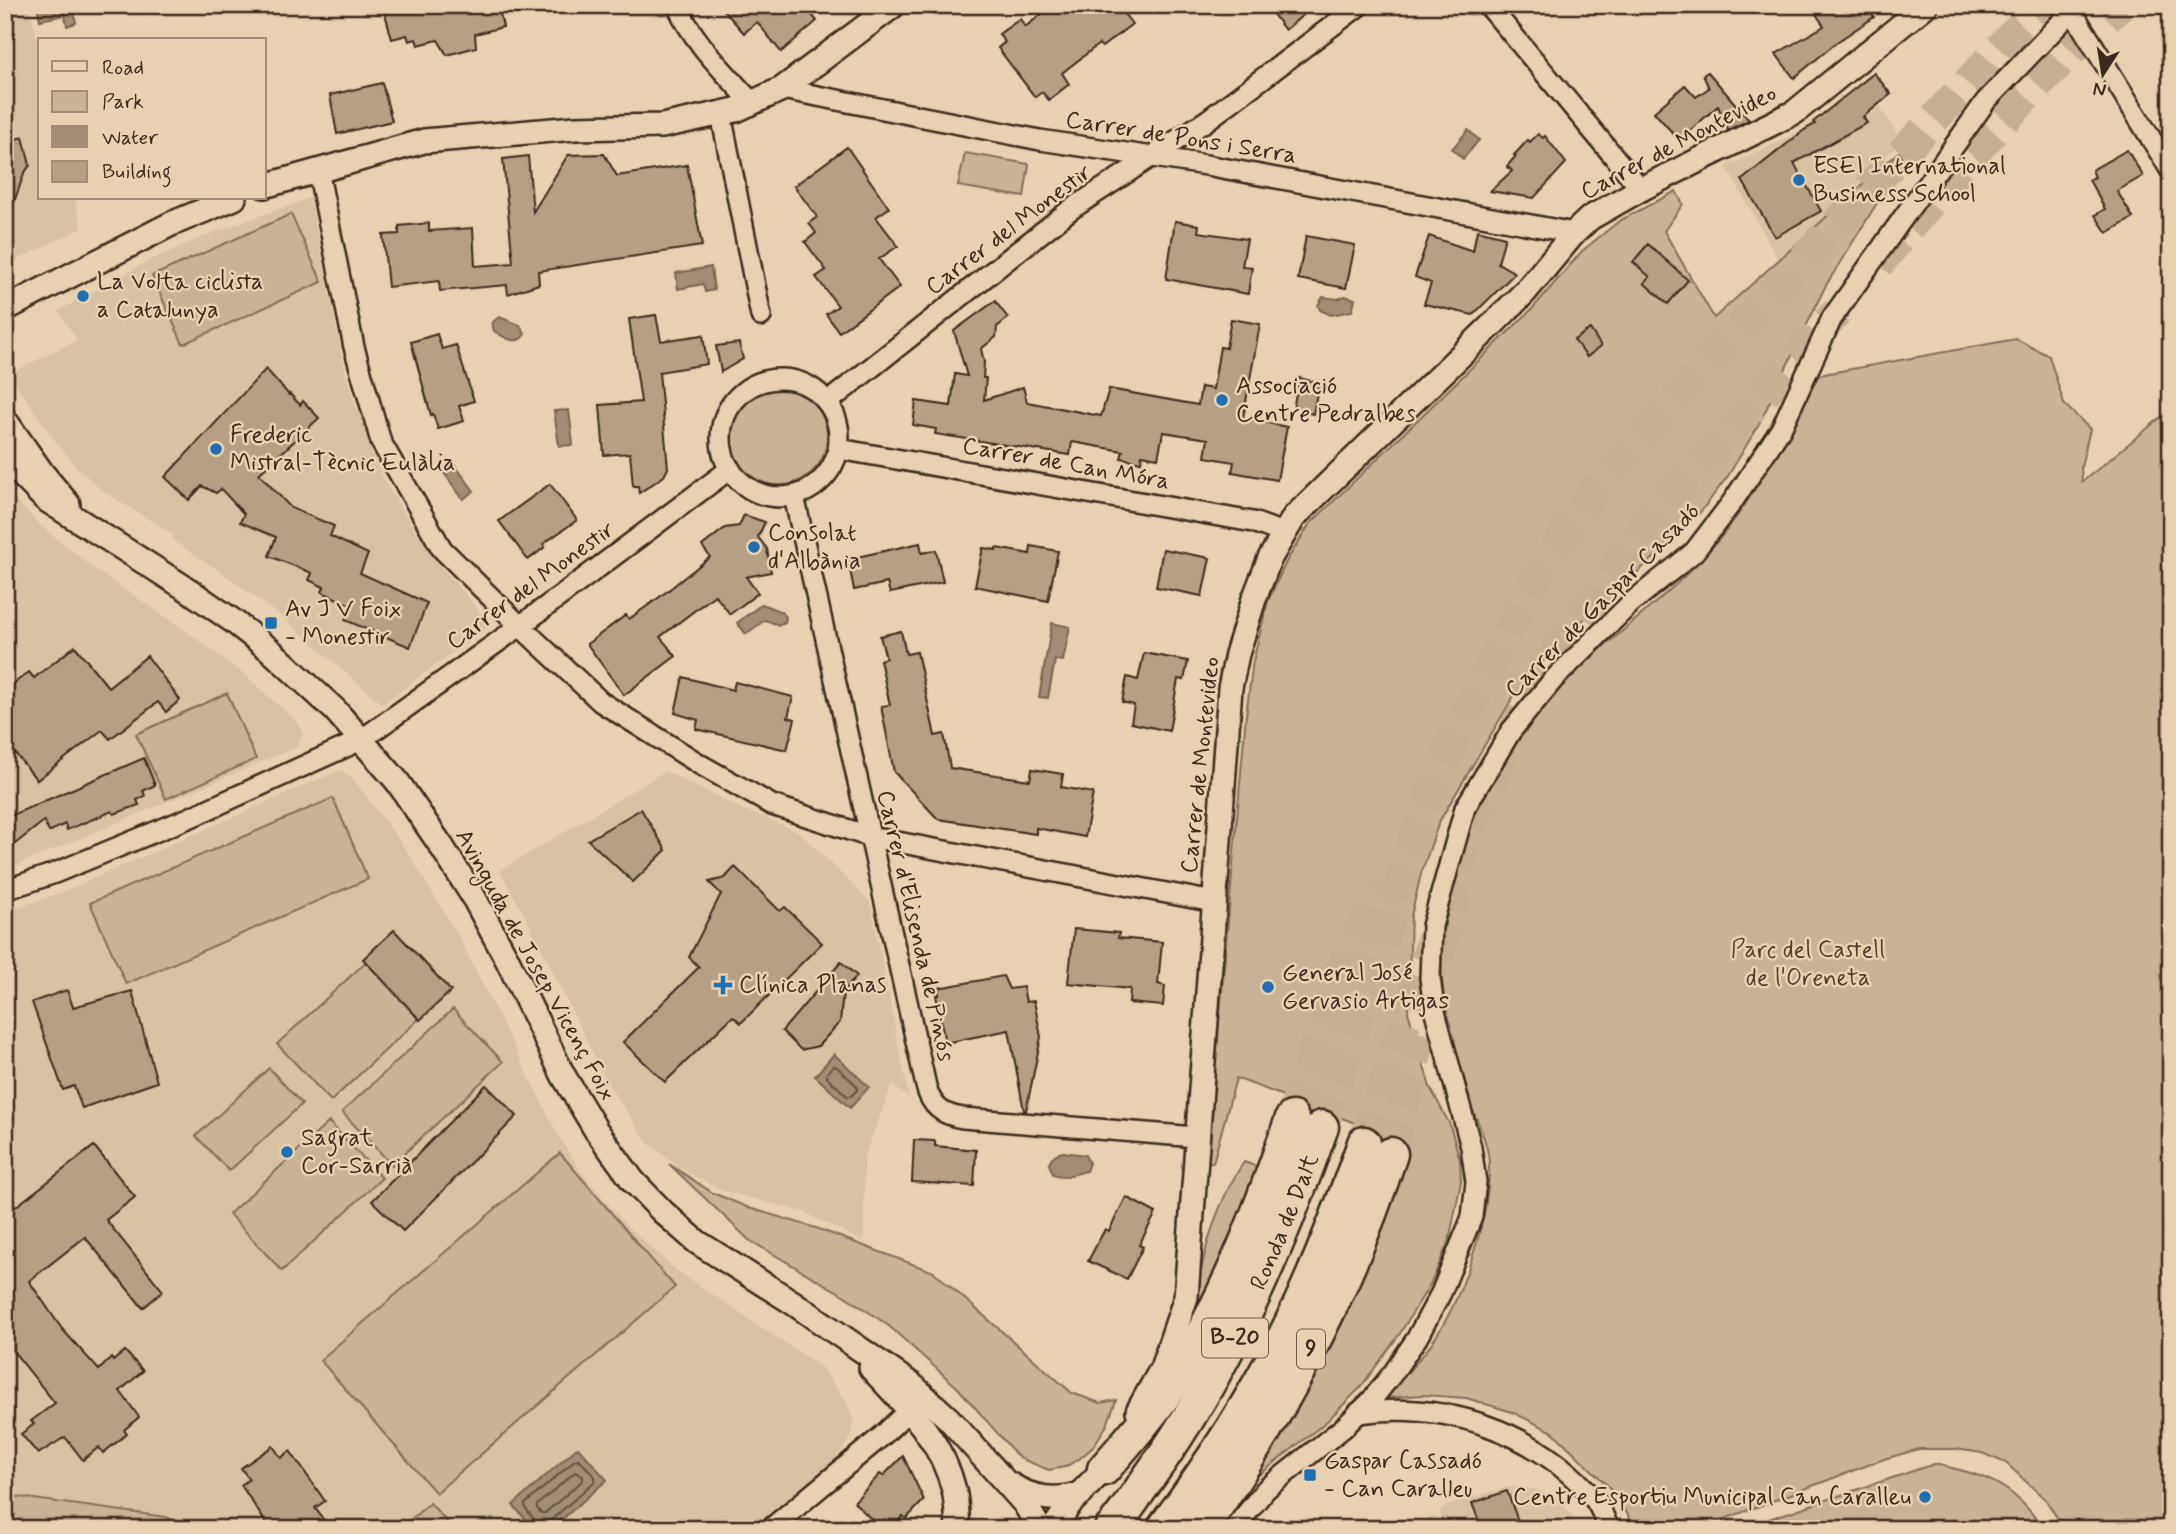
<svg xmlns="http://www.w3.org/2000/svg" width="2176" height="1534" viewBox="0 0 2176 1534" font-family="Mynerve,sans-serif">
  <rect width="100%" height="100%" fill="#e7d1b1"/>
  <filter id="ink" filterUnits="userSpaceOnUse"><feTurbulence type="fractalNoise" baseFrequency=".0143" numOctaves="2"/><feDisplacementMap in="SourceGraphic" scale="14" xChannelSelector="R" yChannelSelector="G"/><feConvolveMatrix kernelMatrix="1 2 1 2 8 2 1 2 1" color-interpolation-filters="sRGB"/></filter>
  <g filter="url(#ink)">
    <g fill="#d8c2a4">
      <polygon points="5,5 29,5 40,54 40,198 75,198 82,228 5,266"/>
      <polygon points="1864,80 1901,141 1781,264 1726,166 1804,130"/>
      <polygon points="310,198 347,379 374,459 387,486 411,524 443,569 491,625 382,704 282,617 224,574 172,540 174,535 101,490 76,466 53,438 9,374 77,340 58,311 148,261 212,233"/>
      <polygon points="5,490 41,526 96,570 179,626 244,674 298,723 303,734 297,747 5,870"/>
      <polygon points="340,770 351,776 407,851 458,935 557,1133 580,1171 625,1224 676,1270 821,1367 846,1401 854,1421 850,1439 828,1468 750,1529 199,1529 166,1516 5,1494 5,912 60,893"/>
      <polygon points="665,771 742,809 799,832 870,902 909,1098 892,1085 864,1157 864,1242 804,1212 723,1191 679,1168 648,1143 609,1086 529,924 500,871"/>
      <polygon points="1510,1487 1533,1489 1559,1499 1572,1515 1577,1529 1436,1529 1442,1526 1440,1509 1465,1499"/>
    </g>
    <g fill="#c8b397" stroke="#826e5a" stroke-width="2">
      <polygon points="1900,151 1903,161 1825,287 1758,426 1728,476 1702,510 1655,557 1592,611 1521,684 1439,822 1421,874 1411,916 1408,1012 1430,1087 1450,1125 1460,1160 1461,1182 1449,1241 1432,1281 1399,1335 1360,1388 1326,1422 1239,1491 1364,1248 1403,1141 1236,1078 1213,1163 1207,1161 1246,715 1253,661 1268,601 1286,562 1309,525 1533,308 1582,251 1619,221 1676,191 1683,204 1664,231 1714,318"/>
      <polygon points="965,153 1029,164 1024,197 958,186"/>
      <polygon points="291,214 322,282 183,344 152,276"/>
      <path d="M 2016,339 L 2049,356 L 2064,404 L 2090,429 L 2081,467 L 2082,482 L 2171,409 L 2171,1529 L 2064,1529 L 2046,1500 L 2006,1463 L 1982,1453 L 1956,1449 L 1919,1449 L 1884,1459 L 1698,1529 L 1632,1529 L 1628,1515 L 1608,1486 L 1553,1432 L 1512,1412 L 1466,1398 L 1422,1395 L 1384,1398 C 1400,1380 1418,1363 1431,1344 C 1462,1300 1490,1218 1489,1164 C 1488,1136 1471,1112 1464,1085 C 1455,1051 1445,1015 1442,980 C 1438,940 1454,872 1468,834 C 1479,801 1505,752 1527,724 C 1582,654 1663,607 1720,538 C 1761,489 1787,430 1819,375 Z"/>
      <circle cx="779" cy="437" r="48"/>
      <polygon points="227,693 256,759 166,799 136,734"/>
      <polygon points="333,798 368,879 126,984 90,903"/>
      <polygon points="366,962 419,1019 331,1101 277,1044"/>
      <polygon points="453,1009 503,1062 392,1165 342,1112"/>
      <polygon points="269,1068 302,1104 229,1171 196,1136"/>
      <polygon points="329,1122 382,1178 282,1271 229,1214"/>
      <polygon points="560,1153 675,1287 436,1493 320,1360"/>
      <path d="M 1244,1162 L 1261,1168 L 1190,1328 C 1200,1270 1210,1212 1244,1162 Z"/>
      <polygon points="669,1164 713,1193 749,1208 816,1228 934,1272 1072,1393 1100,1403 1116,1400 1107,1425 1092,1448 1079,1459 1065,1467 1049,1470 1019,1458 958,1388 889,1326 845,1296 749,1240"/>
      <path d="M 1934,1464 C 1984,1474 2014,1484 2043,1529 L 1739,1529 Z"/>
      <polygon points="5,1495 166,1517 197,1529 5,1529"/>
      <polygon points="430,1503 453,1529 400,1529"/>
    </g>
    <g fill="#a18d75" stroke="#786552" stroke-width="2">
      <polygon points="37,5 73,5 76,23 67,26 65,15 40,20"/>
      <polygon points="1468,130 1479,140 1463,159 1452,149"/>
      <polygon points="711,267 714,290 705,292 703,284 678,289 676,273"/>
      <polygon points="1345,296 1355,299 1352,311 1331,315 1320,310 1318,305 1323,297 1338,299"/>
      <path d="M 499,317 L 520,325 L 525,334 C 517,347 504,337 494,331 L 492,323 Z"/>
      <polygon points="569,410 573,445 559,446 554,411"/>
      <polygon points="455,465 474,491 463,499 444,473"/>
      <polygon points="762,604 782,612 786,617 785,622 779,625 765,620 746,634 737,623"/>
      <polygon points="1052,623 1070,627 1063,661 1055,660 1048,698 1039,697"/>
      <polygon points="834,1054 869,1087 850,1108 815,1076"/>
      <path d="M 1063,1152 L 1085,1155 L 1089,1163 L 1086,1171 L 1064,1177 L 1053,1174 L 1049,1164 C 1051,1156 1055,1154 1063,1152 Z"/>
      <polygon points="578,1447 607,1480 551,1529 534,1529 513,1505"/>
    </g>
    <g fill="none" stroke-linecap="round" stroke-linejoin="round">
      <g stroke="#645241" stroke-width="2">
        <polygon points="833,1066 837,1067 857,1086 857,1090 851,1096 847,1096 827,1077 827,1073"/>
        <polygon points="575,1472 583,1476 583,1480 545,1513 541,1513 537,1508 537,1505"/>
        <path d="M 538,1529 C 538,1518 525,1514 525,1504 L 575,1460 L 579,1459 L 595,1477 L 595,1481 L 550,1521 L 547,1529"/>
      </g>
    </g>
    <g fill="#b5a086" stroke="#3b2a1e" stroke-width="2">
      <polygon points="401,5 498,5 503,27 475,34 476,47 447,55 438,40 418,45 416,39 409,41 407,35 392,39 384,10"/>
      <polygon points="719,5 804,5 817,21 781,52 757,22 744,33"/>
      <polygon points="1053,5 1117,5 1132,24 1102,47 1099,44 1062,73 1069,84 1049,100 1042,92 1035,97 998,48 1005,42 999,34 1020,19 1025,27"/>
      <polygon points="1266,5 1315,5 1285,30"/>
      <polygon points="1810,5 1867,5 1874,17 1837,42 1794,78 1776,54 1824,26"/>
      <polygon points="1708,72 1749,120 1728,130 1718,106 1679,140 1654,112 1685,85 1696,97 1709,88 1703,75"/>
      <polygon points="1874,73 1891,94 1863,117 1867,123 1794,163 1821,211 1775,237 1742,180 1804,130 1815,124 1813,122"/>
      <polygon points="382,83 392,121 337,134 330,95"/>
      <polygon points="1538,134 1543,138 1545,136 1566,163 1534,198 1490,191 1512,171 1507,166 1516,156 1514,155 1528,140 1530,142"/>
      <polygon points="23,137 30,165 24,174 8,219 5,218 5,142"/>
      <polygon points="847,147 889,208 876,217 898,246 879,259 900,287 839,332 826,314 838,306 816,277 826,270 805,242 816,233 809,223 817,217 794,186"/>
      <polygon points="2127,150 2143,176 2117,191 2133,218 2107,233 2095,215 2105,209 2089,180 2095,177 2092,170"/>
      <polygon points="604,154 617,176 687,165 702,246 538,271 539,284 508,294 507,285 440,291 439,281 388,287 383,235 399,234 399,226 429,223 429,231 473,228 475,266 513,263 503,159 528,156 533,212 568,155"/>
      <polygon points="1175,221 1199,225 1198,232 1247,239 1242,266 1252,267 1248,294 1166,279"/>
      <polygon points="1477,230 1505,237 1498,263 1515,273 1473,315 1424,304 1431,283 1415,277 1429,236 1473,251"/>
      <polygon points="1306,236 1355,245 1346,288 1298,279"/>
      <polygon points="1648,244 1688,280 1668,304 1644,283 1650,277 1633,262"/>
      <polygon points="995,301 1008,318 997,327 996,337 981,349 984,362 983,378 986,378 984,400 1023,387 1027,402 1101,416 1109,389 1198,405 1201,387 1213,389 1220,347 1226,348 1231,319 1260,324 1243,418 1287,427 1277,480 1232,472 1234,462 1205,457 1208,439 1163,432 1158,458 1142,455 1141,462 1121,458 1123,451 1072,442 1070,455 935,434 936,429 913,425 916,401 951,406 955,374 967,376 954,331"/>
      <polygon points="656,315 661,341 703,335 707,364 659,372 668,468 664,476 639,493 638,486 633,486 630,453 604,455 600,405 641,402 629,319"/>
      <polygon points="1590,329 1601,346 1587,357 1574,340"/>
      <polygon points="437,334 442,349 456,345 474,401 459,406 464,421 438,429 433,414 431,415 411,342"/>
      <polygon points="739,343 743,359 721,372 716,346"/>
      <polygon points="266,369 289,395 290,394 300,405 303,401 319,418 259,474 291,508 334,526 330,536 368,554 360,573 427,603 410,647 345,620 351,605 322,592 324,587 309,580 312,573 269,556 276,537 240,522 244,514 221,489 216,493 202,486 189,500 165,477"/>
      <polygon points="1299,378 1319,383 1313,414 1293,409"/>
      <polygon points="550,484 577,520 543,544 545,547 528,560 499,521"/>
      <polygon points="744,515 765,522 758,537 767,549 771,572 746,577 758,593 730,614 715,595 660,637 676,656 624,695 587,644 626,615 629,619 661,596 710,557 702,546 725,528 739,526"/>
      <polygon points="920,543 922,553 936,550 943,582 890,593 887,583 854,590 848,559"/>
      <polygon points="1031,546 1058,551 1048,601 975,586 983,548 996,550 996,548 1030,554"/>
      <polygon points="1163,549 1210,558 1202,596 1156,587"/>
      <polygon points="901,631 906,654 917,652 935,736 944,734 950,768 1030,780 1032,769 1063,774 1061,787 1093,793 1085,837 1036,828 1036,834 938,819 894,772 881,706 890,705 880,660 886,658 880,636"/>
      <polygon points="75,646 108,687 147,656 180,700 166,712 158,702 110,739 102,730 37,780 5,741 5,690 29,672 34,678"/>
      <polygon points="1144,653 1188,661 1184,680 1178,679 1169,731 1131,723 1134,705 1122,702 1127,677 1138,680"/>
      <polygon points="683,677 733,690 735,682 793,697 788,717 795,719 787,750 696,729 698,720 675,713"/>
      <polygon points="144,758 155,785 143,791 145,796 137,800 139,805 114,814 112,811 67,830 65,824 49,832 44,821 5,852 5,818"/>
      <polygon points="641,809 666,850 633,882 588,840"/>
      <polygon points="735,867 780,911 785,907 822,943 741,1023 733,1016 665,1082 623,1042 699,967 689,957 721,894 709,882 725,878"/>
      <polygon points="1074,929 1119,933 1118,938 1162,942 1158,984 1165,986 1163,1006 1129,1003 1130,989 1068,983"/>
      <polygon points="394,930 451,991 420,1020 363,959"/>
      <polygon points="841,962 857,976 843,992 840,1022 818,1046 801,1050 782,1031"/>
      <polygon points="1003,976 1009,989 1023,987 1026,1002 1034,1001 1041,1037 1026,1111 1024,1111 1009,1030 945,1043 936,995 939,995 938,988"/>
      <polygon points="67,990 73,1007 132,991 157,1082 82,1108 74,1086 63,1090 32,1002"/>
      <polygon points="486,1085 517,1116 403,1231 372,1201"/>
      <polygon points="914,1140 935,1141 935,1146 976,1150 974,1186 912,1182"/>
      <polygon points="94,1146 135,1197 106,1220 163,1291 143,1308 85,1237 29,1281 62,1329 99,1370 111,1358 113,1361 125,1351 143,1371 120,1391 139,1417 124,1430 127,1434 103,1453 99,1447 83,1460 65,1437 38,1454 21,1434 34,1424 31,1421 55,1403 5,1341 5,1215"/>
      <polygon points="1126,1197 1156,1213 1139,1245 1143,1247 1127,1279 1088,1261 1105,1229 1109,1231"/>
      <polygon points="273,1446 281,1458 290,1451 325,1501 315,1508 330,1529 270,1529 241,1485 249,1479 241,1468"/>
      <polygon points="903,1456 924,1500 906,1519 903,1516 891,1529 881,1529 854,1502 880,1474 883,1476"/>
      <polygon points="1507,1491 1521,1529 1482,1529 1472,1503"/>
    </g>
    <g fill="none" stroke-linecap="round" stroke-linejoin="round">
      <g stroke="#c5b094" stroke-width="32" stroke-dasharray="32 16" stroke-linecap="butt">
        <path d="M 1878,264 C 1954,174 2032,83 2121,5"/>
        <polyline points="1454,873 1468,834 1541,673 1658,506 1752,407 1837,312"/>
        <polyline points="1438,959 1463,852"/>
        <polyline points="1292,1118 1348,950 1387,887"/>
        <polyline points="1322,1127 1414,840 1456,733 1533,582 1593,492 1727,341 2017,30 2046,5"/>
        <polyline points="1364,1143 1434,936"/>
        <polyline points="1391,1154 1421,1033"/>
      </g>
      <defs>
        <g id="minor">
          <path d="M 677,5 C 694,44 725,72 753,104"/>
          <polyline points="1488,5 1641,189"/>
          <polyline points="2072,11 2171,171"/>
          <polyline points="782,89 1040,140 1206,165 1574,233"/>
          <polyline points="721,114 761,316"/>
          <polyline points="318,170 354,347 381,442 442,549 520,626 601,702 701,765 772,805 871,837 1214,902"/>
          <circle cx="780" cy="438" r="59"/>
          <polyline points="828,402 1070,210 1206,121 1360,5"/>
          <polyline points="839,449 1253,522 1283,533"/>
          <path d="M 794,496 L 926,1086 C 931,1106 942,1115 963,1118 L 1196,1137"/>
          <polyline points="5,890 55,873 191,817 361,740 520,626 730,469"/>
          <path d="M 1358,1413 C 1446,1401 1537,1431 1595,1500 C 1601,1508 1605,1520 1609,1529"/>
          <polyline points="770,1529 882,1436 910,1409"/>
          <polyline points="1234,1529 1266,1489 1343,1428 1370,1402 1393,1373 1417,1338 1441,1293 1472,1217 1476,1182 1471,1147 1434,1008 1430,978 1432,926 1465,808 1511,731 1553,680 1631,603 1694,552 1733,501 1781,429 1832,318 1986,101 2072,11 2081,5"/>
        </g>
        <g id="tertiary">
          <polyline points="264,186 424,141 575,128 662,126 736,110 782,89 894,5"/>
          <polyline points="5,309 171,224 234,198"/>
          <polyline points="5,420 43,474 68,504"/>
          <polyline points="5,458 45,499 190,591 233,621 270,650 335,710 397,781 442,847 473,896 507,959 563,1075 596,1130 633,1181 663,1212 697,1242 792,1302 912,1385 949,1419 1025,1504 1040,1529"/>
          <path d="M 871,1368 C 905,1405 942,1440 954,1490 C 957,1502 957,1516 958,1529"/>
          <polyline points="1138,1411 1162,1368 1186,1297 1230,688 1237,654 1254,599 1270,558 1294,517 1495,322 1525,292 1574,233 1590,218 1641,189 1795,112 1926,5"/>
          <path d="M 1011,1485 C 1032,1499 1058,1502 1082,1493"/>
          <polyline points="1053,1529 1070,1504 1104,1469 1112,1456"/>
        </g>
        <g id="trunk">
          <path d="M 1104,1469 C 1131,1438 1158,1407 1180,1372 C 1229,1294 1262,1205 1292,1118"/>
          <path id="s1" d="M 1111,1529 C 1125,1513 1137,1494 1149,1477 C 1227,1369 1277,1252 1322,1127"/>
          <path d="M 1163,1529 C 1209,1467 1251,1404 1285,1335 C 1316,1274 1341,1208 1364,1143"/>
          <path d="M 1201,1529 C 1283,1412 1347,1290 1391,1154"/>
        </g>
      </defs>
      <use href="#minor" stroke="#3b2a1e" stroke-width="24"/>
      <use href="#tertiary" stroke="#3b2a1e" stroke-width="28"/>
      <use href="#trunk" stroke="#3b2a1e" stroke-width="37"/>
      <use href="#minor" stroke="#e7d1b1" stroke-width="19"/>
      <use href="#tertiary" stroke="#e7d1b1" stroke-width="23"/>
      <use href="#trunk" stroke="#e7d1b1" stroke-width="32"/>
    </g>
  </g>
  <g fill="#1f6fb2" stroke="#e7d1b1" stroke-width="2.5">
    <circle cx="1799" cy="180" r="7"/>
    <circle cx="83" cy="296" r="7"/>
    <circle cx="1222" cy="400" r="7"/>
    <circle cx="216" cy="449" r="7"/>
    <circle cx="754" cy="547" r="7"/>
    <rect x="264" y="616" width="14" height="14" rx="3.5"/>
    <path d="M719.5 974.5h7v7h7v7h-7v7h-7v-7h-7v-7h7z"/>
    <circle cx="1268" cy="987" r="7"/>
    <circle cx="287" cy="1152" r="7"/>
    <rect x="1303" y="1468" width="14" height="14" rx="3.5"/>
    <circle cx="1925" cy="1497" r="7"/>
  </g>
  <g text-anchor="middle" dominant-baseline="central" stroke-width="5" stroke-linejoin="round" paint-order="stroke">
    <g fill="#e7d1b1" stroke="#6f5c4a" stroke-width="2">
      <rect x="1202" y="1318.5" width="66" height="39" rx="5"/>
      <rect x="1297" y="1329.5" width="28" height="39" rx="5"/>
    </g>
    <g font-size="23" font-weight="bold" fill="#3b2a1e">
      <text x="1235" y="1338">B-20</text>
      <text x="1311" y="1349">9</text>
    </g>
    <g font-size="24" fill="#3b2a1e" stroke="#e7d1b1">
      <text transform="translate(1181 138) rotate(9)">Carrer de Pons i Serra</text>
      <text transform="translate(1679 143) rotate(-28)">Carrer de Montevideo</text>
      <text transform="translate(1009 230) rotate(-37)">Carrer del Monestir</text>
      <text transform="translate(1066 464) rotate(10)">Carrer de Can Móra</text>
      <text transform="translate(531 586) rotate(-36)">Carrer del Monestir</text>
      <text transform="translate(1603 601) rotate(-45)">Carrer de Gaspar Casadó</text>
      <text transform="translate(1201 765) rotate(-84)">Carrer de Montevideo</text>
      <text transform="translate(915 926) rotate(77)">Carrer d'Elisenda de Pinós</text>
      <text transform="translate(535 965) rotate(61)">Avinguda de Josep Vicenç Foix</text>
      <text stroke="none"><textPath href="#s1" startOffset="354">Ronda de Dalt</textPath></text>
    </g>
    <g font-size="24" fill="#3b2a1e" stroke="#e7d1b1" text-anchor="start">
      <text x="1813" y="166">ESEI International<tspan x="1813" dy="28">Business School</tspan></text>
      <text x="97" y="282">La Volta ciclista<tspan x="97" dy="28">a Catalunya</tspan></text>
      <text x="1236" y="386">Associació<tspan x="1236" dy="28">Centre Pedralbes</tspan></text>
      <text x="230" y="435">Frederic<tspan x="230" dy="28">Mistral-Tècnic Eulàlia</tspan></text>
      <text x="768" y="533">Consolat<tspan x="768" dy="28">d'Albània</tspan></text>
      <text x="285" y="609">Av J V Foix<tspan x="285" dy="28">- Monestir</tspan></text>
      <text x="1282" y="973">General José<tspan x="1282" dy="28">Gervasio Artigas</tspan></text>
      <text x="739" y="985">Clínica Planas</text>
      <text x="301" y="1138">Sagrat<tspan x="301" dy="28">Cor-Sarrià</tspan></text>
      <text x="1324" y="1461">Gaspar Cassadó<tspan x="1324" dy="28">- Can Caralleu</tspan></text>
      <text x="1911" y="1497" text-anchor="end">Centre Esportiu Municipal Can Caralleu</text>
    </g>
    <g font-size="24" fill="#503f30" stroke="#e7d1b1">
      <text x="1808" y="950">Parc del Castell<tspan x="1808" dy="28">de l'Oreneta</tspan></text>
    </g>
  </g>
  <rect width="2176" height="1534" fill="none" stroke="#e7d1b1" stroke-width="28"/>
  <rect x="14" y="14" width="2148" height="1506" fill="none" stroke="#3b2a1e" stroke-width="2.5" filter="url(#ink)"/>
  <rect x="38" y="38" width="228" height="161" fill="#e7d1b1" stroke="#a28e76" stroke-width="2"/>
  <rect x="52" y="61" width="35" height="10" fill="#e7d1b1" stroke="#a28e76" stroke-width="2"/>
  <text x="102" y="74" font-size="21" fill="#3b2a1e">Road</text>
  <rect x="52" y="91" width="35" height="21" fill="#c8b397" stroke="#a28e76" stroke-width="2"/>
  <text x="102" y="108" font-size="21" fill="#3b2a1e">Park</text>
  <rect x="52" y="126" width="35" height="21" fill="#a18d75" stroke="#a28e76" stroke-width="2"/>
  <text x="102" y="144" font-size="21" fill="#3b2a1e">Water</text>
  <rect x="52" y="161" width="35" height="21" fill="#b5a086" stroke="#a28e76" stroke-width="2"/>
  <text x="102" y="178" font-size="21" fill="#3b2a1e">Building</text>
  <g transform="translate(2103 74) rotate(192)" stroke="#e7d1b1" stroke-width="5" paint-order="stroke">
  <path d="M0-5L12 26L0 18L-12 26Z" fill="#3b2a1e"/>
  <text y="-10" font-size="19" font-weight="bold" text-anchor="middle" fill="#3b2a1e">N</text>
  </g>
</svg>
